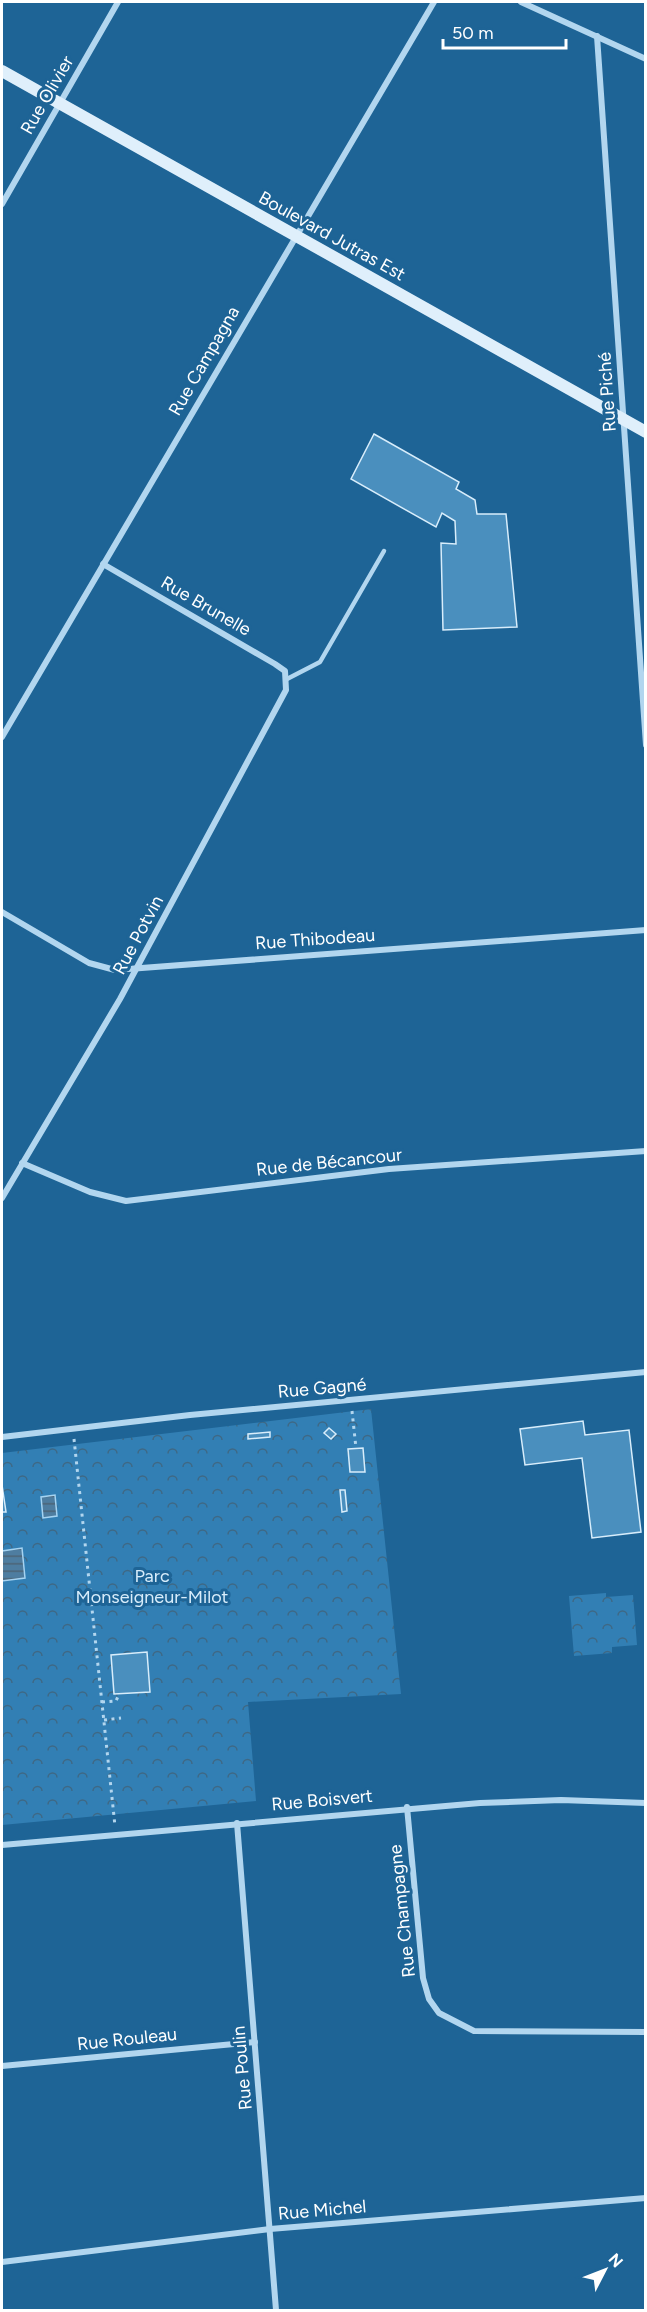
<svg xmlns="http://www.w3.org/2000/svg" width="647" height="2312" viewBox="0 0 647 2312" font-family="Figtree,sans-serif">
  <defs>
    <pattern id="park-crowns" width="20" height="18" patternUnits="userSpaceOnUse" patternTransform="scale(1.5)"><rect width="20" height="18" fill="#327fb4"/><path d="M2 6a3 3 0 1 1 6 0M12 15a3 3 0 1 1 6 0" fill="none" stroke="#3e6885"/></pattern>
    <pattern id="water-rules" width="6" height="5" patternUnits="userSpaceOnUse" patternTransform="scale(1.5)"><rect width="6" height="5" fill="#4e7da0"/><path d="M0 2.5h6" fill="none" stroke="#4d6476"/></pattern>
  </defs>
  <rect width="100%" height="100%" fill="#1e6496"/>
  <g fill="url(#park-crowns)">
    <polygon points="371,1409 401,1694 248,1702 256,1801 2,1825 2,1453"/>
    <polygon points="606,1593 606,1597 633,1595 637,1645 612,1647 612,1653 574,1656 569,1596"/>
  </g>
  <g fill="url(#water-rules)" stroke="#a5d3f1" stroke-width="1.5">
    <polygon points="55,1495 57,1516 43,1518 41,1497"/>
    <polygon points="22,1548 25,1578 2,1581 2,1551"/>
  </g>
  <g fill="#4a8fbe" stroke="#d8edfb" stroke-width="1.5">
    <polygon points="374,434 459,482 456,489 475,500 477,514 506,514 517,627 443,630 441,543 456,544 455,521 442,513 436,527 351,479"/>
    <polygon points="583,1421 585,1435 629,1430 641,1532 592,1538 582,1458 525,1465 520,1429"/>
    <polygon points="329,1428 336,1434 331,1439 324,1433"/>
    <polygon points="270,1432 270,1437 248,1439 248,1434"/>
    <polygon points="363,1448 365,1472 350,1472 348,1449"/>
    <polygon points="2,1485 6,1512 2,1512"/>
    <polygon points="340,1490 345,1490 347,1511 342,1512"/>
    <polygon points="147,1652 150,1692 114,1694 111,1655"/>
  </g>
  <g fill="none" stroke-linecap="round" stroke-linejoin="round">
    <g stroke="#b2d6ef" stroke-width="3" stroke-dasharray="3 4.5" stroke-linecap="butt">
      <polyline points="352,1411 356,1448"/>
      <polyline points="74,1439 115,1826"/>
      <polyline points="102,1702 116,1701 119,1694"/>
      <polyline points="104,1720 121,1718"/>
    </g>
    <polyline stroke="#b2d6ef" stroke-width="4.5" points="287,679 320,662 384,551"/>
    <g stroke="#b2d6ef" stroke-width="6">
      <polyline points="521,2 646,59"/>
      <polyline points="597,36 646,745"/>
      <polyline points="2,204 118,2"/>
      <polyline points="2,737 434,2"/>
      <polyline points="2,912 89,963 115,970 646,930"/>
      <polyline points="22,1163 90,1192 126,1201 389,1169 646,1151"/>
      <polyline points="2,1198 120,999 286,690 285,671 275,664 103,564"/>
      <polyline points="2,1437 190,1415 646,1372"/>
      <polyline points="407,1807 423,1978 429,1999 439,2013 474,2031 646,2032"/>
      <polyline points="237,1823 276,2310"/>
      <polyline points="2,1845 480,1803 561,1800 646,1803"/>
      <polyline points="2,2066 255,2042"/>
      <polyline points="2,2262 270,2229 646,2198"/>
    </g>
    <polyline stroke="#dfeffb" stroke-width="12" points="2,71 646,432"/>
  </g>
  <g text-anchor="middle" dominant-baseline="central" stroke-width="6" stroke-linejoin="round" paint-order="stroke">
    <g font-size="18" fill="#fff" stroke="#1e6496">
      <text transform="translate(47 95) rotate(-60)">Rue Olivier</text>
      <text transform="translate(332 236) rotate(29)">Boulevard Jutras Est</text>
      <text transform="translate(204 361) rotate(-60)">Rue Campagna</text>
      <text transform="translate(607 392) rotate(-94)">Rue Piché</text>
      <text transform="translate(206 606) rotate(30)">Rue Brunelle</text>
      <text transform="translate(138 935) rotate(-62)">Rue Potvin</text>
      <text transform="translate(315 939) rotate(-4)">Rue Thibodeau</text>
      <text transform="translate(329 1162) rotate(-6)">Rue de Bécancour</text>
      <text transform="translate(322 1388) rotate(-5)">Rue Gagné</text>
      <text transform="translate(322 1800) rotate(-5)">Rue Boisvert</text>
      <text transform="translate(402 1911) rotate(-96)">Rue Champagne</text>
      <text transform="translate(127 2039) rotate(-6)">Rue Rouleau</text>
      <text transform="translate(242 2068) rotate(-95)">Rue Poulin</text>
      <text transform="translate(322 2210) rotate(-5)">Rue Michel</text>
    </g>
    <g font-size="18" fill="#d8edfb" stroke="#1e6496">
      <text x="152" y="1576">Parc<tspan x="152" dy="21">Monseigneur-Milot</tspan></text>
    </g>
  </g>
  <rect width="647" height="2312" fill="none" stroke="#ffffff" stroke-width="6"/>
  <g transform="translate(605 2270) rotate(48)" stroke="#1e6496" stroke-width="4.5" paint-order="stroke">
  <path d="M0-4.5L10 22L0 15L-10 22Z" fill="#ffffff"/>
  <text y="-9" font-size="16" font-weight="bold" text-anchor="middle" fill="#ffffff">N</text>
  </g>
  <path d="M443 39v9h123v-9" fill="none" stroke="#ffffff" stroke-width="3"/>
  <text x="452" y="39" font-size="18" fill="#ffffff" stroke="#1e6496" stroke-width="4.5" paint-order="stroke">50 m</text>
</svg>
